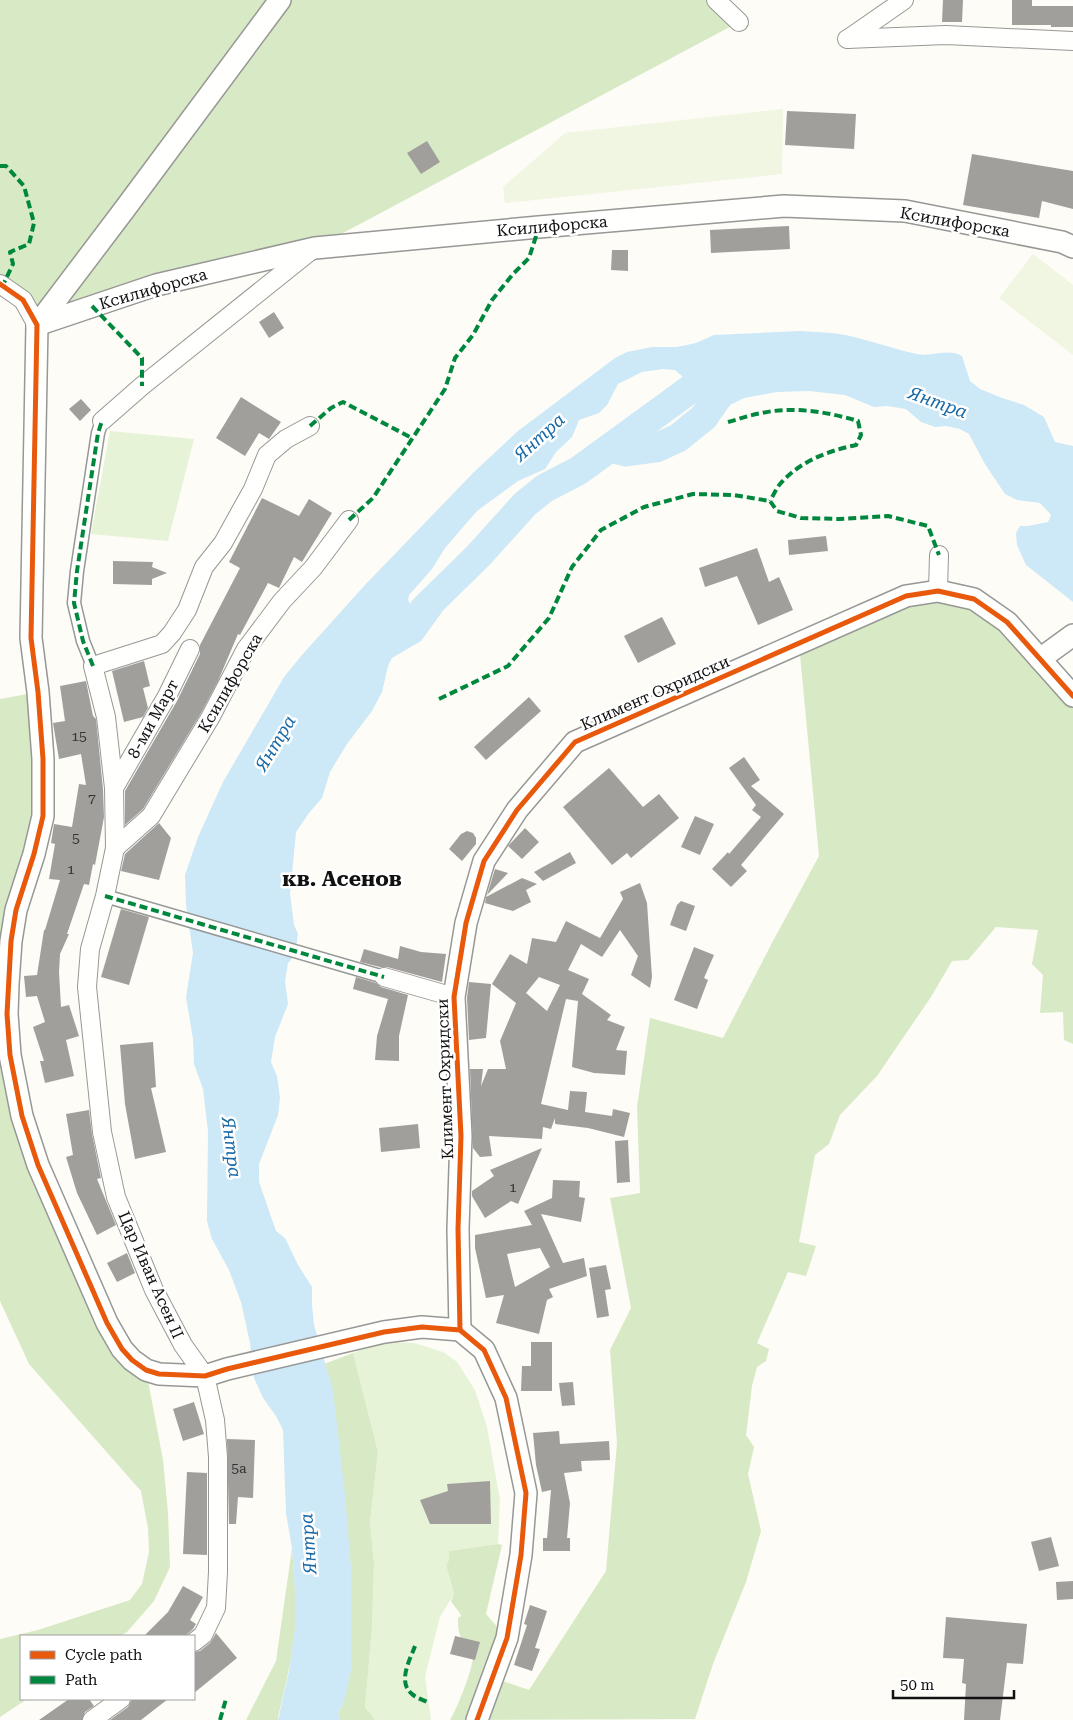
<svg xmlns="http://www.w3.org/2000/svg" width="1073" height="1720" viewBox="0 0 1073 1720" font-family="'Roboto Serif',serif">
  <rect width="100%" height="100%" fill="#fdfcf7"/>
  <g fill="#e7f3d7">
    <polygon points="110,431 194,439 168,541 91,534"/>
    <polygon points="393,1342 414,1343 443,1352 457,1362 475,1390 487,1427 500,1500 498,1544 449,1551 449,1560 446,1565 454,1594 440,1617 425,1677 431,1720 375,1720 365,1707 372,1628 374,1563 370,1522 378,1452 353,1353 373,1345"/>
  </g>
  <g fill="#d8eac5">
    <polygon points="0,0 716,0 739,22 315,248 37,325 0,284"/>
    <path d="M 906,596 L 974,599 L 1073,696 L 1073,1044 L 1064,1040 L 1063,1012 L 1040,1013 L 1043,975 L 1032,964 L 1038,930 L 996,927 L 968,960 L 952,961 L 931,997 L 877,1076 L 840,1115 L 829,1144 L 815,1155 L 799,1242 L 816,1246 L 806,1276 L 788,1272 L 757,1343 L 769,1349 L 766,1361 L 757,1367 L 752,1386 L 746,1435 L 754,1447 L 748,1474 L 761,1531 L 746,1582 L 713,1664 L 695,1719 L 450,1720 C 457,1709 473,1669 473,1656 C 463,1645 457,1634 458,1618 L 461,1616 C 459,1610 454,1607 451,1601 L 454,1594 L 446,1565 L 449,1560 L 449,1551 L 498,1544 L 502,1545 L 486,1614 L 507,1638 L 494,1678 L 529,1690 L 606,1571 L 617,1443 L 610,1350 L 631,1308 L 610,1198 L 640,1193 L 637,1107 L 650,1018 L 723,1038 L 773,941 L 819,856 L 799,644 Z"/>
    <polygon points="38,692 43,759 16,910 10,1055 78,1256 146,1370 163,1460 168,1513 170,1567 154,1601 127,1632 120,1636 21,1636 21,1699 27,1699 0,1717 0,1639 38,1630 130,1600 142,1584 149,1552 148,1528 141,1491 29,1364 0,1301 0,699"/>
    <polygon points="353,1353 378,1452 370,1522 374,1563 372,1628 365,1707 375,1720 340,1720 338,1712 343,1705 351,1670 351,1568 324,1364"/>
    <path d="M 292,1548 C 294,1575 297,1603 295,1630 C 292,1659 285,1688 278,1717 L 278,1720 L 246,1720 L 276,1661 Z"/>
  </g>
  <g fill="#f0f6e1">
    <polygon points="783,109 782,174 505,203 503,187 565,133"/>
    <polygon points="1033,254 1073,285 1073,355 999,298"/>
  </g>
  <path fill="#cde8f7" d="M 799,331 C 814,332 830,332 845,335 C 870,340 893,349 917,354 C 933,357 948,348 962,356 L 970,381 L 980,389 L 1002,398 L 1024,405 L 1044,417 L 1055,442 L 1073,446 L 1073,602 L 1026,565 L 1017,545 L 1016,533 L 1020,526 L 1028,526 L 1048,522 L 1051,515 L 1040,503 L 1017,500 L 1005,494 L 985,464 L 969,434 L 960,429 L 946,426 L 935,427 L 921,422 L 906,409 L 887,406 L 874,407 L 845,395 L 809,391 L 777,392 L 744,398 L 732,404 L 720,403 L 709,398 L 695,396 L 682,401 L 675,401 L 675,397 L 682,386 L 682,376 L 675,370 L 663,369 L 642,372 L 618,384 L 607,405 L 599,413 L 579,420 L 572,437 L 556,452 L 545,469 L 518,481 L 477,511 L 445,548 L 432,569 L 409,595 L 408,600 L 411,605 L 417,606 C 430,597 434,587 448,578 L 455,586 L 446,595 L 442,604 L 442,612 L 421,641 L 392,658 L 388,666 L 382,692 L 372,711 L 347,744 L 330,772 L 322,798 L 309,813 L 296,832 L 290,894 L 294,925 L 298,934 L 295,955 L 288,963 L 285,981 L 288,1004 L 275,1037 L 271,1062 L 277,1076 L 280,1098 L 278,1115 L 259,1164 L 259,1182 L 276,1231 L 285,1238 L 298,1265 L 312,1287 L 312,1305 L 314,1325 L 333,1390 L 345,1494 L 351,1568 L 351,1670 L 346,1695 L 343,1705 L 338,1712 L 340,1720 L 278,1720 L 289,1671 L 295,1628 L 295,1590 L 292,1548 L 286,1513 L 283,1430 L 276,1416 L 263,1398 L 254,1378 L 250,1343 L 241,1302 L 229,1270 L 212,1239 L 207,1221 L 208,1131 L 203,1089 L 194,1064 L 193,1039 L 186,997 L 193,953 L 186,905 L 185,875 L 198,837 L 223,782 L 284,677 L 302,655 L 364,586 L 474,472 L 518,431 L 615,358 L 627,352 L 652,347 L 677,347 L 696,343 L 714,335 Z"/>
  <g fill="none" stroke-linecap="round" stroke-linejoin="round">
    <g stroke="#cde8f7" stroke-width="29">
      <polyline points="610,448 626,452 656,448 678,438 704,417 715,401 739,371"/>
      <polyline points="424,609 479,555 525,504 545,488 578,471 707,377"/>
    </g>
  </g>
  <g fill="#a19f9c" fill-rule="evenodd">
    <polygon points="943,0 963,0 962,22 942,22"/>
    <polygon points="1012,0 1032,0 1032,6 1073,6 1073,27 1051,27 1051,25 1012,25"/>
    <polygon points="787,111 856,114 854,149 785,145"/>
    <polygon points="427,141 440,162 421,174 407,153"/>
    <polygon points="972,154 1073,171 1073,209 1042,201 1039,218 963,205"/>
    <polygon points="789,226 790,249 711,253 710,230"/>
    <polygon points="612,250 628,250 628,271 611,270"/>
    <polygon points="274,312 284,328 269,338 259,322"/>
    <polygon points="241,397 281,422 269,439 259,433 245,456 216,438"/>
    <polygon points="81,399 91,410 80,421 69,409"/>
    <polygon points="262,498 299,516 309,499 332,513 302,562 294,557 279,588 268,583 240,635 238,634 218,681 201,713 143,809 125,825 125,791 177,701 200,654 200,645 240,568 229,562"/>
    <polygon points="826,536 828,551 789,555 788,540"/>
    <polygon points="757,548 769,582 779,577 793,610 758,625 737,576 705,587 699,568"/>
    <polygon points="113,561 153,562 152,567 167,573 152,579 152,585 113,584"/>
    <polygon points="662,617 676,644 638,663 624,636"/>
    <polygon points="144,661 150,686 143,688 148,708 143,717 124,722 112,671"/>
    <polygon points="86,681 93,716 96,719 103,789 104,817 95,865 93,864 89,885 84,884 67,934 69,934 60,954 59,972 61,1007 69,1005 79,1036 66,1040 74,1076 45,1083 40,1061 44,1061 33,1027 45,1022 37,996 26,997 24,976 37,975 44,930 45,930 60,880 49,879 55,844 51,843 54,824 72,827 79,784 86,785 81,754 59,759 53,723 65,721 60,686"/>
    <polygon points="529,697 541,711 486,760 474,747"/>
    <polygon points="744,757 760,780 751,786 784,814 741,865 747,871 731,887 712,869 728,852 729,854 761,817 752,810 756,805 729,768"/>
    <polygon points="609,768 643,807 659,794 679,818 631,858 627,853 612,865 563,807"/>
    <polygon points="695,816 714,824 700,855 681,847"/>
    <polygon points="159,823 171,838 159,880 121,871 125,854"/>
    <polygon points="525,828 539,842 522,859 508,846"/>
    <polygon points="467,831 473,833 476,838 476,844 462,861 449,849 461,834"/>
    <polygon points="570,852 576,863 543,881 534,872"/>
    <polygon points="495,869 508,873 487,895"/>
    <polygon points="522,878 537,884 526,890 531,902 513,911 485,903 486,897"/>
    <path d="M 640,883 L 647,903 L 652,977 L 650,988 L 631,975 L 638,956 L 620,930 L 602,957 L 581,944 L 568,970 L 589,979 L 582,994 L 611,1015 L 607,1020 L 625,1027 L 616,1050 L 627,1051 L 625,1075 L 594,1073 L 572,1067 L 578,1001 L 566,999 L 541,1104 L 568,1110 L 570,1091 L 587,1092 L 585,1112 L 612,1116 L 613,1109 L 630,1113 L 624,1137 L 588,1128 L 555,1124 L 555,1118 L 551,1129 L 543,1127 L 542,1139 L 489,1136 L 492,1156 L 480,1157 L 473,1148 L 470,1069 L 483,1069 L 481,1086 L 488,1069 L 506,1069 L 500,1041 L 516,1003 L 492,984 L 510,954 L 527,964 L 532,938 L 556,942 L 566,921 L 600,938 L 623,899 L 620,892 ZM 539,977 L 560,985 L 547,1011 L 526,993 Z"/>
    <polygon points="681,901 695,906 686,931 670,925 677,905"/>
    <polygon points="121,909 149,917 129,985 101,977"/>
    <polygon points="400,946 421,952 446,954 442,982 387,967 380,967 360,962 364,949 398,959"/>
    <polygon points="694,947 714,955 704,978 708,980 697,1009 674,1000"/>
    <polygon points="356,977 376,983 381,987 408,995 399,1036 399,1061 375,1060 377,1036 388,999 353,989"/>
    <polygon points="469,982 491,984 486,1038 469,1040 467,998"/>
    <polygon points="153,1042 156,1087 151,1088 166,1152 135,1159 125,1104 120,1045"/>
    <polygon points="89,1110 92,1134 101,1178 97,1179 116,1225 97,1235 77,1193 66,1157 73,1155 66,1114"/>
    <polygon points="418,1124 420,1148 381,1152 379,1128"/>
    <polygon points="628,1140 630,1182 617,1183 615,1141"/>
    <polygon points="542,1148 518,1204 511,1201 485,1218 472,1196 472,1191 494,1176 490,1170"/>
    <path d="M 553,1180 L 580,1181 L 579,1197 L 585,1198 L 581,1222 L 541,1214 L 563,1263 L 584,1258 L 587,1276 L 549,1289 L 553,1297 L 547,1300 L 539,1334 L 496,1323 L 504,1295 L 486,1298 L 475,1248 L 475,1235 L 532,1225 L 524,1211 L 552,1198 ZM 540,1248 L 550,1267 L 515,1287 L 507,1254 Z"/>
    <polygon points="127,1253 135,1273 117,1282 107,1263"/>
    <polygon points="606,1265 611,1289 605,1290 609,1316 597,1318 589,1268"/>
    <polygon points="531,1342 552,1342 552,1391 521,1391 522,1366 531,1366"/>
    <polygon points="573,1382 575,1405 562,1406 559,1383"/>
    <polygon points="194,1402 204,1434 183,1441 173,1409"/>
    <polygon points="559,1431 560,1444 609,1441 610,1460 581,1461 582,1471 564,1473 570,1503 567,1538 570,1538 570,1551 543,1551 543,1538 547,1538 551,1490 542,1492 536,1465 533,1433"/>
    <polygon points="227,1439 255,1440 253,1498 238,1497 236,1524 229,1524"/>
    <polygon points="187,1472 207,1473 207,1555 183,1554"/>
    <polygon points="490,1481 491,1524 430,1524 420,1500 448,1491 447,1484"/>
    <polygon points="1051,1537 1059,1566 1039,1571 1031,1542"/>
    <polygon points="1073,1581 1073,1599 1057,1600 1056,1582"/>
    <polygon points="183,1586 203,1597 190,1620 196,1624 193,1629 185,1636 144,1636 168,1612"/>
    <polygon points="530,1605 547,1611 535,1648 540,1649 532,1671 514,1665 527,1625 524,1624"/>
    <polygon points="946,1617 1027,1624 1023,1664 1007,1663 1000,1720 964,1720 966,1684 962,1683 964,1659 943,1658"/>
    <polygon points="216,1633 237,1658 194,1693 194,1652 200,1651 210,1643"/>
    <polygon points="455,1636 480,1642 475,1660 450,1654"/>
    <polygon points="69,1699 89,1699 94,1706 85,1712 82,1720 39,1720"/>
    <polygon points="132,1699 168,1699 141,1720 110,1720 128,1707"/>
  </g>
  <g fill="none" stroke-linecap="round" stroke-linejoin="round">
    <defs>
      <g id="pedestrian">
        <polyline points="93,666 83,641 74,603 77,571 98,433 102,421"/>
        <polyline points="105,896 384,977"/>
      </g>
      <g id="minor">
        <polyline points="716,0 739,22"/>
        <polyline points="847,39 946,35 1073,41"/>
        <polyline points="848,39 904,0"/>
        <polyline points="0,284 23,300 37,325"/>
        <polyline points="102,421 142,386 313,249"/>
        <polyline points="938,591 939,555"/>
        <polyline points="114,788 167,696 190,649"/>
        <polyline points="115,848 151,816 210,718 246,649 282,601 313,568 349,520"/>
        <polyline points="384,977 454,997"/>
        <polyline points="194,1642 203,1635 216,1608 218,1572 218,1457 215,1420 205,1376 183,1345 154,1290 116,1197 102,1132 87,987 90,949 105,896 115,848 114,788 106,717 93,666 162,644 172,633 187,610 204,567 223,543 253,489 267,455 286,439 310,426"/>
        <polyline points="92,1720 121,1699"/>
      </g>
      <g id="tertiary">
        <polyline points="280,0 124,210 37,325 31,638 38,692 43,759 43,816 34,854 16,910 11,941 8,984 7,1014 10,1055 22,1116 38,1165 107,1323 122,1349 132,1360 146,1370 159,1374 205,1376 227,1369 384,1332 422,1327 460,1330 484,1350 506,1398 526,1493 521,1555 507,1638 477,1720"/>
        <polyline points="37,325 156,285 315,248 539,227 784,206 905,211 1062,242 1073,247"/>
        <polyline points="1040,659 1073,635"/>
        <polyline points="460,1330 458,1229 461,1136 454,997 466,923 484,861 517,810 575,742 906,596 938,591 974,599 1007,622 1073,696"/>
      </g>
    </defs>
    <use href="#pedestrian" stroke="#979795" stroke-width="15"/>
    <use href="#minor" stroke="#979795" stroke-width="20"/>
    <use href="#tertiary" stroke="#979795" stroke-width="24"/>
    <use href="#pedestrian" stroke="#fffffe" stroke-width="12"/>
    <use href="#minor" stroke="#fffffe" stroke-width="18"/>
    <use href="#tertiary" stroke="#fffffe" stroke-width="21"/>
    <g stroke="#00873e" stroke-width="4" stroke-dasharray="8 4" stroke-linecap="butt">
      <polyline points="0,166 6,166 24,186 34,223 29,244 10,252 13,264 3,285"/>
      <polyline points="92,306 142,358 142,386"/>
      <path d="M 728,422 C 739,419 750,415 762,413 C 793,406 828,412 858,421 L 861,435 L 856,445 C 827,451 799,462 780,484 C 776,489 773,496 770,501"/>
      <polyline points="310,426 331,408 343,402 412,438"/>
      <polyline points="349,520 373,498 445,389 455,358 473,335 492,300 513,274 529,258 539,227"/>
      <polyline points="93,666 83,641 74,603 77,571 98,433 102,421"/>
      <polyline points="439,699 508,666 549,618 572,567 601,530 644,507 693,494 734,495 770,501 777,511 801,518 839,519 888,516 928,526 939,555"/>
      <polyline points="105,896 384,977"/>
      <path d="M 415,1646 C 410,1660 397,1682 412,1694 C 416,1698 424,1700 429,1703"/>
      <polyline points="220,1720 226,1699"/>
    </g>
    <defs>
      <g id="cycleway">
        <polyline points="0,284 23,300 37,325 31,638 38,692 43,759 43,816 34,854 16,910 11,941 7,1014 10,1055 22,1116 38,1165 107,1323 122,1349 132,1360 146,1370 159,1374 205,1376 227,1369 384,1332 422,1327 460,1330 484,1350 506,1398 526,1493 521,1555 507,1638 477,1720"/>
        <polyline points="460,1330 458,1229 461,1136 454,997 466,923 484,861 517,810 575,742 906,596 938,591 974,599 1007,622 1073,696"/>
      </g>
    </defs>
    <use href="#cycleway" stroke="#fff" stroke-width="8"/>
    <use href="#cycleway" stroke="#e8590c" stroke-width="5"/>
  </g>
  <g text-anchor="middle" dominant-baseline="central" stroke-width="5" stroke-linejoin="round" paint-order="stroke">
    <g font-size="14" fill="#353434">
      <text x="79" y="736">15</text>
      <text x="92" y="798">7</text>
      <text x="76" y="838">5</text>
      <text x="71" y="869">1</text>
      <text x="513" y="1187">1</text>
      <text x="239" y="1468">5a</text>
    </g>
    <g font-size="16" fill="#111" stroke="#fff">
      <text transform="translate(955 222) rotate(10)">Ксилифорска</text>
      <text transform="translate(552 226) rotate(-5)">Ксилифорска</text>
      <text transform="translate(153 289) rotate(-16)">Ксилифорска</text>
      <text transform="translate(230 683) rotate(-60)">Ксилифорска</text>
      <text transform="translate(655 693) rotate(-24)">Климент Охридски</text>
      <text transform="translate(153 719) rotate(-61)">8-ми Март</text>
      <text transform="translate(445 1079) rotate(-92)">Климент Охридски</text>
      <text transform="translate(151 1275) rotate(66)">Цар Иван Асен II</text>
    </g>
    <g font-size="18" font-style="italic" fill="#1768a6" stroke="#fff">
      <text transform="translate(938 402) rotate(20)">Янтра</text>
      <text transform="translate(539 437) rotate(-42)">Янтра</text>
      <text transform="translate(275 743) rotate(-59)">Янтра</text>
      <text transform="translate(232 1147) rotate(83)">Янтра</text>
      <text transform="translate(308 1544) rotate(-94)">Янтра</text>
    </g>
    <g font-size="21" font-weight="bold" fill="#111" stroke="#fff">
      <text x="342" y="879">кв. Асенов</text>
    </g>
  </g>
  <rect x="20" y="1635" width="175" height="65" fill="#ffffff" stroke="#a0a0a0"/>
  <rect x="30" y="1651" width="25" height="8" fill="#e8590c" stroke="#a0a0a0"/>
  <text x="65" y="1660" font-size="15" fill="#111111">Cycle path</text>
  <rect x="30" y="1676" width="25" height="8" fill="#00873e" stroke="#a0a0a0"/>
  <text x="65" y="1685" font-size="15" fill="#111111">Path</text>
  <path d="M893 1690v8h121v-8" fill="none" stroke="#111111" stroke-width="2.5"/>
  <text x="900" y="1690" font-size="15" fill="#111111" stroke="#ffffff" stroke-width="4" paint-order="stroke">50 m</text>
</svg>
